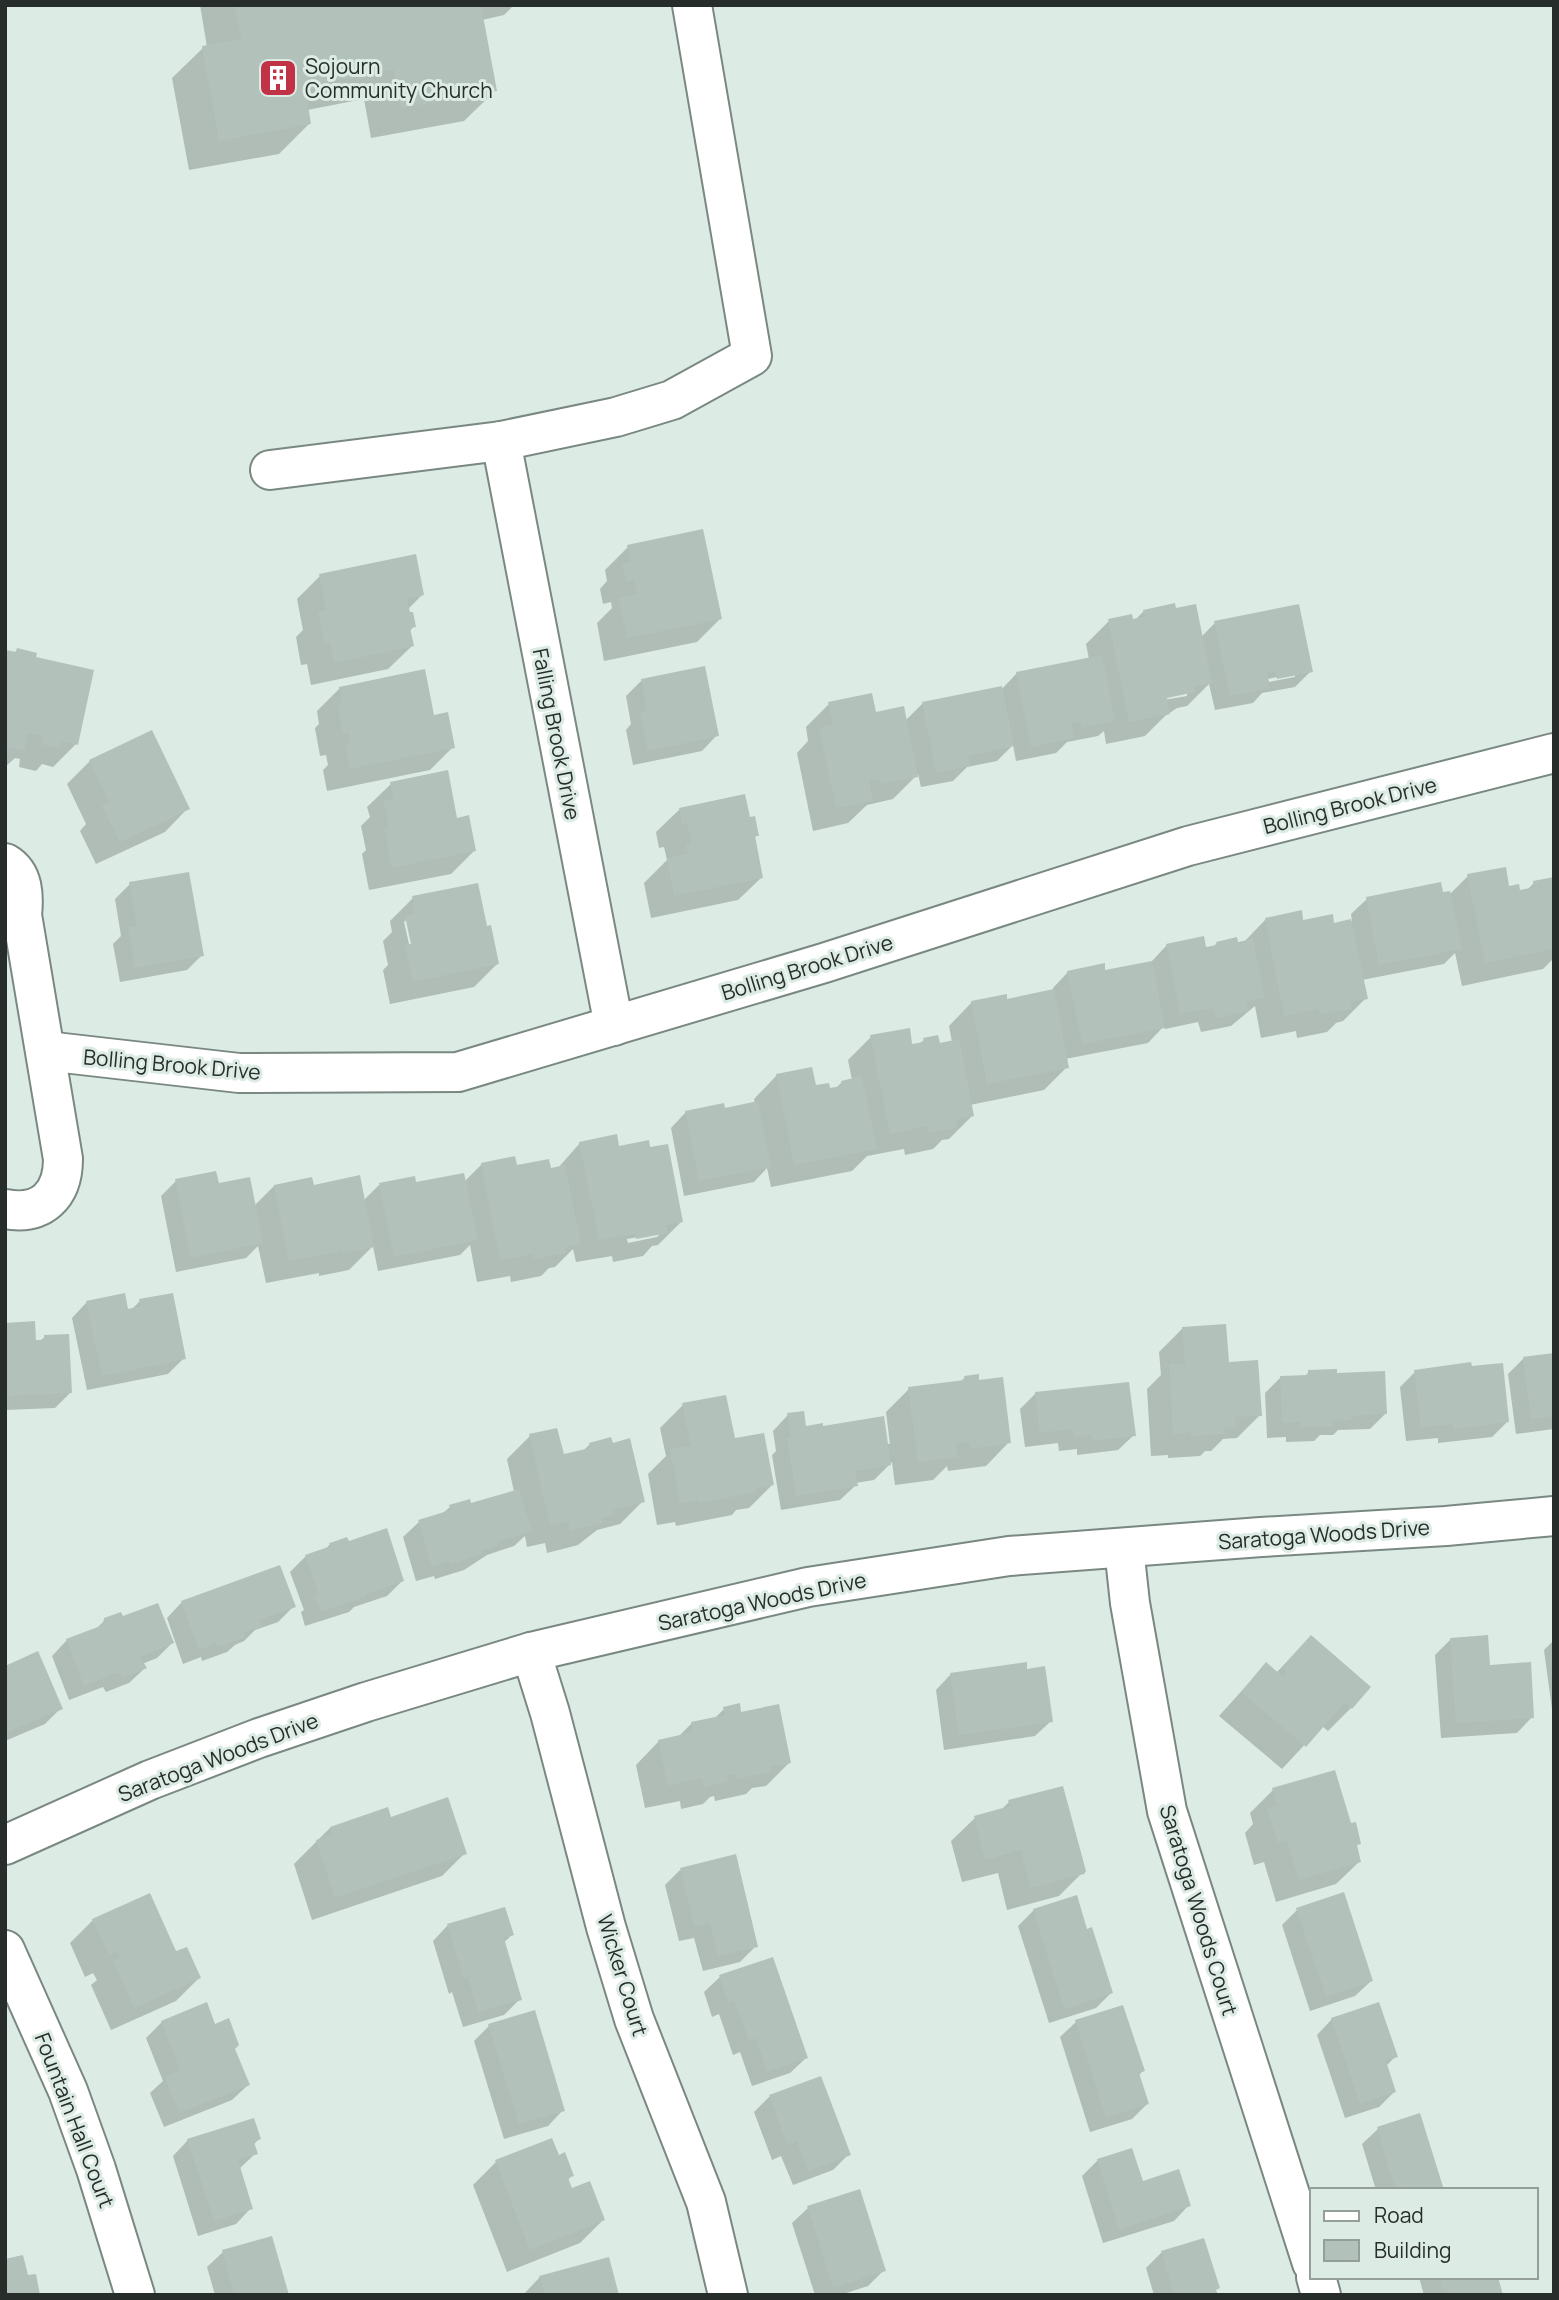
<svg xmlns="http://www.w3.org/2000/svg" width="1559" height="2300" viewBox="0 0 1559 2300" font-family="Manrope,sans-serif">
  <rect width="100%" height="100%" fill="#dcebe4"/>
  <g fill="#0003" fill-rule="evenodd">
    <polygon points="200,5 514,5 504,15 482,20 495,91 464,121 371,138 364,99 307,110 310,123 279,154 189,170 172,78 203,48 207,47"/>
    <polygon points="628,547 720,619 697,642 604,661 597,623 612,608 611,602 603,604 600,589 607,581 605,570"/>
    <polygon points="320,576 422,595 407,610 414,626 409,632 412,646 388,669 311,685 307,664 301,665 296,637 303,630 297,599"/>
    <path d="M 1175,610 L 1201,637 L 1215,623 L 1311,671 L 1295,687 L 1262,693 L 1253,703 L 1215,710 L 1209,684 L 1187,706 L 1177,708 L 1165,716 L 1145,736 L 1106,744 L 1104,731 L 1098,736 L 1067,742 L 1056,753 L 1016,761 L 1013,745 L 997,761 L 967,767 L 953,781 L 921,787 L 918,774 L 893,799 L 867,805 L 848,823 L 813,831 L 797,753 L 808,741 L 806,727 L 829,704 L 905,721 L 922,704 L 1001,690 L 1017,673 L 1089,659 L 1086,644 L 1109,621 L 1135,620 L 1144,611 ZM 1295,673 L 1295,677 L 1269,682 L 1268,679 ZM 1187,692 L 1187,696 L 1158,701 L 1158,698 Z"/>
    <polygon points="17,650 34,658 76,744 53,767 42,764 36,771 19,767 20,759 15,758 5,767 5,654 14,653"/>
    <polygon points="641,681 717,735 702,751 633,765 626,730 631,724 626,696"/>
    <polygon points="340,688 433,717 453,747 430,770 327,791 323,770 328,765 326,755 320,756 315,728 319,724 317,711"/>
    <polygon points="90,761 188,808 165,832 96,864 80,831 86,824 67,784"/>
    <polygon points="391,784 456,820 474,851 451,874 369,890 362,854 366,850 361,826 370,817 367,807"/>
    <polygon points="680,809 749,819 757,835 754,838 762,877 738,900 651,918 644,883 667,860 664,847 659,848 656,832"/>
    <polygon points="1468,876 1518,892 1526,891 1534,883 1554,886 1554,958 1543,969 1462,986 1455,953 1444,964 1362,980 1366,998 1343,1021 1336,1023 1327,1032 1297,1038 1296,1031 1261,1038 1255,1006 1231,1026 1201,1032 1198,1022 1165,1029 1164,1026 1148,1043 1065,1059 1067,1067 1044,1090 970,1105 972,1116 949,1139 942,1140 933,1149 905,1155 904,1149 867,1156 852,1171 771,1187 767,1168 754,1182 684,1196 671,1128 686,1112 723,1110 755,1104 754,1099 777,1075 814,1087 828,1091 835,1089 842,1082 852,1080 848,1060 871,1037 911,1046 919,1044 924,1040 939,1045 952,1042 949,1026 972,1002 1006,1001 1053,991 1053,988 1068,972 1104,972 1152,963 1152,961 1167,945 1205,949 1213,947 1217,943 1243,943 1266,919 1333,925 1352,921 1351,914 1367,899 1449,895"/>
    <polygon points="130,884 202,955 187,970 120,982 113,944 121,936 115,899"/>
    <path d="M 413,898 L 486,928 L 498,963 L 474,987 L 390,1004 L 383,970 L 388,965 L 383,941 L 392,932 L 390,921 ZM 407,919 L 414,952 L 411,953 L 404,922 Z"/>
    <path d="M 580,1143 L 617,1148 L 681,1222 L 658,1245 L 652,1246 L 643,1256 L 613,1262 L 612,1256 L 576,1262 L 573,1249 L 555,1267 L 549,1268 L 541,1276 L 511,1282 L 510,1276 L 477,1282 L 470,1245 L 460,1255 L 378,1271 L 373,1246 L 349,1270 L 319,1276 L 319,1273 L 266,1283 L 258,1246 L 246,1258 L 176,1272 L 161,1196 L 176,1181 L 217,1185 L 254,1206 L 274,1186 L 312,1187 L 363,1201 L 379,1185 L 464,1182 L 482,1164 L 549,1170 L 557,1169 ZM 661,1233 L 657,1237 L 628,1243 L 627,1239 Z"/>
    <polygon points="140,1301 184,1358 168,1374 87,1390 72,1318 87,1302 127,1311 131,1310"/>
    <polygon points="5,1325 34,1342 40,1341 45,1337 71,1392 55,1408 5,1410"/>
    <polygon points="1183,1328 1227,1364 1260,1415 1237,1438 1223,1439 1211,1451 1205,1451 1200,1456 1168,1458 1168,1455 1151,1456 1147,1389 1161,1375 1159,1352"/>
    <polygon points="1554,1355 1554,1429 1516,1434 1508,1374 1523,1359"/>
    <polygon points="1470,1368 1507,1422 1492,1437 1438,1443 1438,1438 1406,1441 1400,1387 1415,1372"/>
    <polygon points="1309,1372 1336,1374 1385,1414 1370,1429 1338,1430 1333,1435 1320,1435 1314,1441 1286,1442 1286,1437 1267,1438 1265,1393 1281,1377 1304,1377"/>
    <polygon points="965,1377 978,1382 1009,1442 986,1466 948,1471 947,1466 933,1480 895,1485 892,1462 874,1480 855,1483 856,1485 840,1500 781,1510 772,1455 776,1451 773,1431 788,1415 805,1428 890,1444 886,1412 909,1389 961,1382"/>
    <polygon points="1036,1393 1134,1435 1118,1450 1077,1455 1077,1449 1059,1451 1058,1443 1025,1447 1020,1409"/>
    <polygon points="683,1405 733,1440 772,1485 749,1508 736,1510 732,1515 676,1526 675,1522 657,1525 648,1474 666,1456 660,1428"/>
    <polygon points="530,1436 562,1456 583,1451 590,1444 643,1501 620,1524 597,1530 578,1545 547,1553 545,1543 527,1547 525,1536 514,1546 487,1555 464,1570 435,1579 434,1576 416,1581 403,1537 419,1522 442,1514 450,1507 469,1506 514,1492 507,1459"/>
    <polygon points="330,1544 402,1581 387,1596 354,1607 349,1612 305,1626 301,1612 304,1610 290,1572 306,1556 325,1550"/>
    <polygon points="182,1602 293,1607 278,1622 255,1630 244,1641 235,1645 227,1652 202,1661 201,1657 183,1664 167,1618"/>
    <polygon points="122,1619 174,1641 157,1658 142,1664 145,1668 129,1683 106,1692 103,1687 69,1700 52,1656 67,1640 96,1629 105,1620"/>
    <polygon points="1311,1637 1351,1708 1328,1731 1322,1726 1282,1769 1219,1716 1266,1664 1276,1673"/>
    <polygon points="1451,1639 1489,1666 1532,1717 1517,1733 1441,1738 1435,1655"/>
    <polygon points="1554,1640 1554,1724 1544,1650"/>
    <polygon points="5,1667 61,1708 45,1724 5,1741"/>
    <polygon points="1026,1671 1051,1721 1035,1736 944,1750 936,1690 951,1674"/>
    <polygon points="724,1709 740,1714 789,1763 766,1786 752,1788 746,1794 715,1801 714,1796 710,1797 703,1804 681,1809 680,1801 645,1808 636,1765 659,1741 678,1737 692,1723 714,1719"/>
    <polygon points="1273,1790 1350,1826 1359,1843 1355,1847 1360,1861 1336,1884 1276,1902 1264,1862 1254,1865 1245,1833 1253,1824 1250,1813"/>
    <polygon points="1009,1802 1083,1872 1059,1896 1007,1910 998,1873 962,1882 951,1841 975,1818 1000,1811"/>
    <polygon points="330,1828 465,1853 442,1876 312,1920 294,1864"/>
    <polygon points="680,1870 756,1946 740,1962 703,1971 694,1938 679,1941 665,1885"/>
    <polygon points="1034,1910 1086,1931 1111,1993 1096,2008 1049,2023 1018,1926"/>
    <polygon points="1297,1910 1371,1981 1355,1996 1310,2011 1282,1925"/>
    <polygon points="93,1920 175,1953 199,1978 176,2001 111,2030 91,1985 97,1980 93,1973 85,1977 70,1943"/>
    <polygon points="448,1925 512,1935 503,1943 520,1999 504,2015 463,2027 452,1992 449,1994 433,1941"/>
    <polygon points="720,1977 806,2058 790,2073 752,2086 740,2052 733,2055 719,2014 712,2017 704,1992"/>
    <polygon points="1332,2019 1396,2056 1386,2066 1394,2092 1379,2107 1345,2118 1317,2035"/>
    <polygon points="162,2022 214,2026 233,2048 248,2085 232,2100 164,2127 150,2093 163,2081 146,2038"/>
    <polygon points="1076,2022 1143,2071 1138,2076 1147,2104 1132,2119 1090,2132 1060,2037"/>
    <polygon points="489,2026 563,2110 548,2126 504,2139 474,2041"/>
    <polygon points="820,2078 849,2154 833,2170 793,2185 781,2156 772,2160 754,2112 769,2097"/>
    <polygon points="1378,2129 1442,2190 1376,2190 1362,2144"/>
    <polygon points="259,2139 253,2145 256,2153 239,2169 251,2208 236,2224 198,2236 173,2156 188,2140"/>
    <polygon points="558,2157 572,2175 567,2181 571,2191 603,2220 580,2243 507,2272 473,2185 496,2162"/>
    <polygon points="1098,2160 1142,2183 1189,2205 1174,2221 1103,2243 1082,2176"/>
    <polygon points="808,2208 884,2270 868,2286 840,2295 815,2295 792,2223"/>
    <polygon points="223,2252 287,2295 215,2295 207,2267"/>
    <polygon points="1162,2252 1215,2291 1216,2295 1154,2295 1146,2268"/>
    <polygon points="540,2277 618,2295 523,2295"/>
    <polygon points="1419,2277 1496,2277 1501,2295 1424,2295"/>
  </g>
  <g fill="#b2c2bb">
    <polygon points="235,5 481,5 497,91 401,108 394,70 305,86 311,124 219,141 202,46 241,39"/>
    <polygon points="703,529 722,619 627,638 619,598 637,594 634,580 626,582 622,564 631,562 627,545"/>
    <polygon points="416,554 424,595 407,599 410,612 413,612 416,627 410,628 414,646 334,663 330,642 324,643 318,612 326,610 319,574"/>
    <polygon points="1175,603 1176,608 1196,604 1212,683 1194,687 1195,692 1167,698 1170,714 1129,722 1108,619 1132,614 1133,619 1144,617 1143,610"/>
    <polygon points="1299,604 1313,672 1277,679 1275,672 1267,674 1270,688 1230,696 1214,621"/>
    <polygon points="17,648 37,653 36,657 94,670 78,745 62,741 60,748 41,744 43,736 28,733 24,751 5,747 5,656 6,650 16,652"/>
    <polygon points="1102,655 1115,721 1082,728 1080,722 1071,723 1074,738 1031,747 1016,672"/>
    <polygon points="705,666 719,736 648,751 640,713 647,711 641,679"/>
    <polygon points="425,669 434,715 448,712 455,748 350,769 345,745 351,744 349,733 343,734 337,704 342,702 339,687"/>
    <polygon points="1002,686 1014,746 968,756 971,766 936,773 922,702"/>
    <polygon points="872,693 876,712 904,706 918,777 881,784 880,779 869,781 873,801 836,808 819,728 833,725 828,702"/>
    <polygon points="152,730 190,809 120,842 102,806 110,802 89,760"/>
    <polygon points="448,770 457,818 469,815 476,851 392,868 384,829 389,828 383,801 393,799 390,782"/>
    <polygon points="745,794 750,817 755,816 759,836 755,836 763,878 674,896 667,858 688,854 686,844 691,843 687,824 682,825 679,808"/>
    <polygon points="1506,867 1509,886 1519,884 1520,890 1534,887 1533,881 1554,877 1554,949 1485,963 1467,874"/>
    <polygon points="189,872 204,956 135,968 128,927 137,926 129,882"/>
    <polygon points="1441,882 1443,892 1450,891 1462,949 1379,965 1366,897"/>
    <polygon points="478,883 487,926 491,925 499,964 413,982 405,945 411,944 405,916 415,914 412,896"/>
    <polygon points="1302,910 1303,920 1333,914 1334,923 1351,919 1368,999 1351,1002 1352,1009 1320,1015 1318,1009 1284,1016 1265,918"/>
    <polygon points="1204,936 1206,947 1217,945 1216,942 1237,937 1238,942 1253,939 1265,998 1246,1001 1249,1011 1216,1018 1214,1008 1180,1014 1166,944"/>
    <polygon points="1152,961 1165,1028 1082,1044 1067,971 1105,963 1105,970"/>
    <polygon points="1054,989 1069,1068 987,1084 971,1001 1007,994 1007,999"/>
    <polygon points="910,1028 912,1044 924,1042 923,1038 938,1035 940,1043 959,1039 974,1116 956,1120 958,1127 928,1133 927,1126 890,1134 870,1035"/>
    <polygon points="812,1067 816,1085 829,1083 830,1088 842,1086 841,1081 862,1076 877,1149 794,1165 776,1074"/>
    <polygon points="758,1101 771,1167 699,1181 685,1111 724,1103 725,1108"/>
    <polygon points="617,1134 619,1146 649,1140 650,1147 668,1144 683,1222 666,1225 668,1233 636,1239 635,1234 599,1240 579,1142"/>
    <polygon points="515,1156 517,1165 549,1159 551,1168 565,1165 581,1244 565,1247 566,1253 534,1259 533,1254 500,1260 481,1163"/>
    <polygon points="216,1171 219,1183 250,1177 263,1243 191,1258 175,1179"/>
    <polygon points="464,1173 478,1240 394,1257 379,1183 415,1176 416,1182"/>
    <polygon points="360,1175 374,1247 342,1254 342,1251 289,1261 274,1185 312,1177 314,1185"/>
    <polygon points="125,1293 128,1309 141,1306 139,1299 173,1293 186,1359 102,1376 86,1301"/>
    <polygon points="35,1321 36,1340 44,1340 44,1335 69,1334 72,1393 5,1396 5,1323"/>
    <polygon points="1226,1324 1229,1362 1258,1360 1262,1416 1235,1417 1236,1428 1224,1429 1225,1434 1191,1436 1191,1432 1173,1434 1169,1364 1185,1364 1182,1327"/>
    <polygon points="1554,1353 1554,1416 1531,1419 1523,1357"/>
    <polygon points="1471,1362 1472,1366 1503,1363 1509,1422 1453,1429 1453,1424 1421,1427 1414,1370"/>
    <polygon points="1337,1369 1337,1373 1385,1371 1387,1414 1351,1416 1351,1420 1332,1421 1332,1426 1301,1427 1301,1422 1282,1423 1280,1376 1308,1375 1308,1370"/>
    <polygon points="979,1374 979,1380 1003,1377 1011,1443 970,1449 969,1442 956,1444 958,1457 918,1462 908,1387 965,1380 964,1376"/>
    <polygon points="1129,1382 1136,1436 1092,1441 1092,1434 1074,1437 1073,1429 1040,1433 1035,1392"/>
    <polygon points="726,1395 735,1438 764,1433 774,1485 756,1489 757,1492 699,1503 698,1500 680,1503 670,1449 691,1446 682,1403"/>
    <polygon points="804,1411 806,1426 823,1423 823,1426 884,1416 891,1465 855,1471 858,1486 796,1496 787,1438 791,1437 787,1413"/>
    <polygon points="557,1428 564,1454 590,1448 589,1443 611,1437 613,1443 630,1438 645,1502 613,1510 614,1515 601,1518 603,1523 570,1531 568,1521 550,1525 529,1434"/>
    <polygon points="519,1489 532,1531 498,1542 498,1546 481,1551 482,1555 450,1564 449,1561 432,1567 418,1520 451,1510 449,1505 470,1499 471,1503"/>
    <polygon points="387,1528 404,1581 366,1594 366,1597 321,1612 315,1595 319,1594 305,1555 331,1546 329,1543 333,1542 347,1537 349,1541"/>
    <polygon points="280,1565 296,1607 259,1620 262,1626 243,1633 245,1637 217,1647 216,1643 199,1650 181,1601"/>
    <polygon points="158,1603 174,1643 140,1657 147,1668 122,1678 120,1673 117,1673 84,1686 66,1639 103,1625 104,1618 121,1612 123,1616"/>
    <polygon points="1311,1635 1371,1687 1352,1709 1345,1702 1306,1747 1241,1692 1266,1662 1283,1677 1287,1672 1282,1667"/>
    <polygon points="1488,1635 1490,1665 1531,1662 1534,1718 1456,1723 1450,1638"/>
    <polygon points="38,1651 63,1709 5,1733 5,1666"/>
    <polygon points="1027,1662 1027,1669 1045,1666 1053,1722 959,1735 950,1673"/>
    <polygon points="740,1703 741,1712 779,1704 791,1763 770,1767 771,1772 737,1779 736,1774 727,1776 728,1781 704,1787 702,1778 668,1786 658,1740 693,1732 691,1722 725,1715 723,1707"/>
    <polygon points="1335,1770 1351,1823 1356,1822 1361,1844 1357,1845 1361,1862 1299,1880 1287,1840 1278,1843 1267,1808 1277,1806 1272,1788"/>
    <polygon points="1063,1786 1086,1871 1084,1874 1030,1888 1021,1850 985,1860 974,1816 1010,1806 1008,1800"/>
    <polygon points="448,1797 467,1854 335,1898 316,1840 332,1834 330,1827 388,1807 391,1817"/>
    <polygon points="736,1854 758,1947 718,1956 710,1923 694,1927 680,1868"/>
    <polygon points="1344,1892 1373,1981 1326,1997 1296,1908"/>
    <polygon points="150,1893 176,1951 187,1947 201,1978 134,2008 113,1961 120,1957 117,1951 109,1955 92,1919"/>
    <polygon points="1077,1895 1087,1929 1092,1927 1113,1993 1064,2009 1033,1909"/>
    <polygon points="505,1907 514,1935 504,1938 522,2000 478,2012 468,1978 464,1979 447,1924"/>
    <polygon points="773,1957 808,2058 767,2072 756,2038 749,2041 734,2000 728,2002 719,1975"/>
    <polygon points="207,2002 215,2024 229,2018 239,2045 235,2049 250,2085 179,2113 165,2077 180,2070 161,2021"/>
    <polygon points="1379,2002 1398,2057 1386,2061 1396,2092 1360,2104 1331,2018"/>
    <polygon points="1123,2005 1145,2071 1139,2073 1149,2104 1106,2118 1075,2020"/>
    <polygon points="535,2010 565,2111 519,2124 488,2024"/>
    <polygon points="821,2076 851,2155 808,2171 797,2141 787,2145 769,2095"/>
    <polygon points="1420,2113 1425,2129 1444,2190 1396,2190 1387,2163 1377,2127"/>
    <polygon points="254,2118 261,2139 254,2142 258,2154 238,2160 253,2209 214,2221 187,2139"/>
    <polygon points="552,2138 559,2155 565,2152 574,2176 568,2178 572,2188 590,2181 605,2220 530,2250 495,2160"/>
    <polygon points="1132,2148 1143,2181 1179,2169 1191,2206 1119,2229 1097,2159"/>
    <polygon points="860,2189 886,2271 833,2288 807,2206"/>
    <polygon points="272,2236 289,2295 234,2295 222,2250"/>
    <polygon points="1204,2238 1220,2288 1216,2290 1218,2295 1174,2295 1161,2251"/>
    <polygon points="23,2255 28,2275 36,2274 40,2295 5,2295 5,2259"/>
    <polygon points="609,2257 619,2295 545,2295 539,2276"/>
    <polygon points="1439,2277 1498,2277 1503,2295 1448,2295 1447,2289 1442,2291"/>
  </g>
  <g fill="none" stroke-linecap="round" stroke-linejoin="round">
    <defs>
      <g id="minor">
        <polyline points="501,441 614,1026"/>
        <polyline points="270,470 501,441 616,417 672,400 752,356 692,5"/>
        <path d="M 5,863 C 24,874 24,896 22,915 L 63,1159 C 63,1195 42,1216 5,1209"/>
        <polyline points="46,1051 239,1073 458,1072 824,963 1188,846 1554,753"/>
        <polyline points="1124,1548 1130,1603 1167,1811 1312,2263"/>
        <polyline points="531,1652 550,1713 606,1927 634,2019 706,2202 728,2295"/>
        <polyline points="5,1845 150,1780 259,1738 366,1702 531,1652 808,1587 1009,1556 1261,1537 1446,1526 1554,1516"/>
        <polyline points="5,1950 68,2091 96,2169 135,2295"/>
        <polyline points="1316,2277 1321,2295"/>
      </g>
    </defs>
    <use href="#minor" stroke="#7a8882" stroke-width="42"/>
    <use href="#minor" stroke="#fff" stroke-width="38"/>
  </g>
  <defs>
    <symbol id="building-square" viewBox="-11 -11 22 22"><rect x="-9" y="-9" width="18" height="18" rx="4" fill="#c23247" stroke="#dcebe4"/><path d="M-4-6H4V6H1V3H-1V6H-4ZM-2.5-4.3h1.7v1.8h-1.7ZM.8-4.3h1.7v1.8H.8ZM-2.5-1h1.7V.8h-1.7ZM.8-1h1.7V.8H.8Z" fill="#fff"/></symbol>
  </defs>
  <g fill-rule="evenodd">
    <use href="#building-square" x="256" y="56" width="44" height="44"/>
  </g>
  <g text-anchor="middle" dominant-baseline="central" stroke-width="6" stroke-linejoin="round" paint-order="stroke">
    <g font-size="21" fill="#272d2a" stroke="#dcebe4" text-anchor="start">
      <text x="305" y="66">Sojourn<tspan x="305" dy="24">Community Church</tspan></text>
    </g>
    <g font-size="21" fill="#272d2a" stroke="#dcebe4">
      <text transform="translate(557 734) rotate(79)">Falling Brook Drive</text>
      <text transform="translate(1350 805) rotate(-14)">Bolling Brook Drive</text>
      <text transform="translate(807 967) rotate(-17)">Bolling Brook Drive</text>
      <text transform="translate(172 1064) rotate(5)">Bolling Brook Drive</text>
      <text transform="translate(1324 1534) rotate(-4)">Saratoga Woods Drive</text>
      <text transform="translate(762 1601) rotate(-12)">Saratoga Woods Drive</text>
      <text transform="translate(218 1757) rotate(-21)">Saratoga Woods Drive</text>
      <text transform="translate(1199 1910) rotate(73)">Saratoga Woods Court</text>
      <text transform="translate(623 1975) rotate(73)">Wicker Court</text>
      <text transform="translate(75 2120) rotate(69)">Fountain Hall Court</text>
    </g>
  </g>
  <rect width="1559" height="2300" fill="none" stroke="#272d2a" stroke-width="14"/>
  <rect x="1310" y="2188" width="228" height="91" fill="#dcebe4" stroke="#949f9a" stroke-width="2"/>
  <rect x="1324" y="2211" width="35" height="10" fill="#ffffff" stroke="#949f9a" stroke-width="2"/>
  <text x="1374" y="2223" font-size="21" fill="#272d2a">Road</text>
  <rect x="1324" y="2240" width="35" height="21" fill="#b2c2bb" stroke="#949f9a" stroke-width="2"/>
  <text x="1374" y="2258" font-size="21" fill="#272d2a">Building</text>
</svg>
